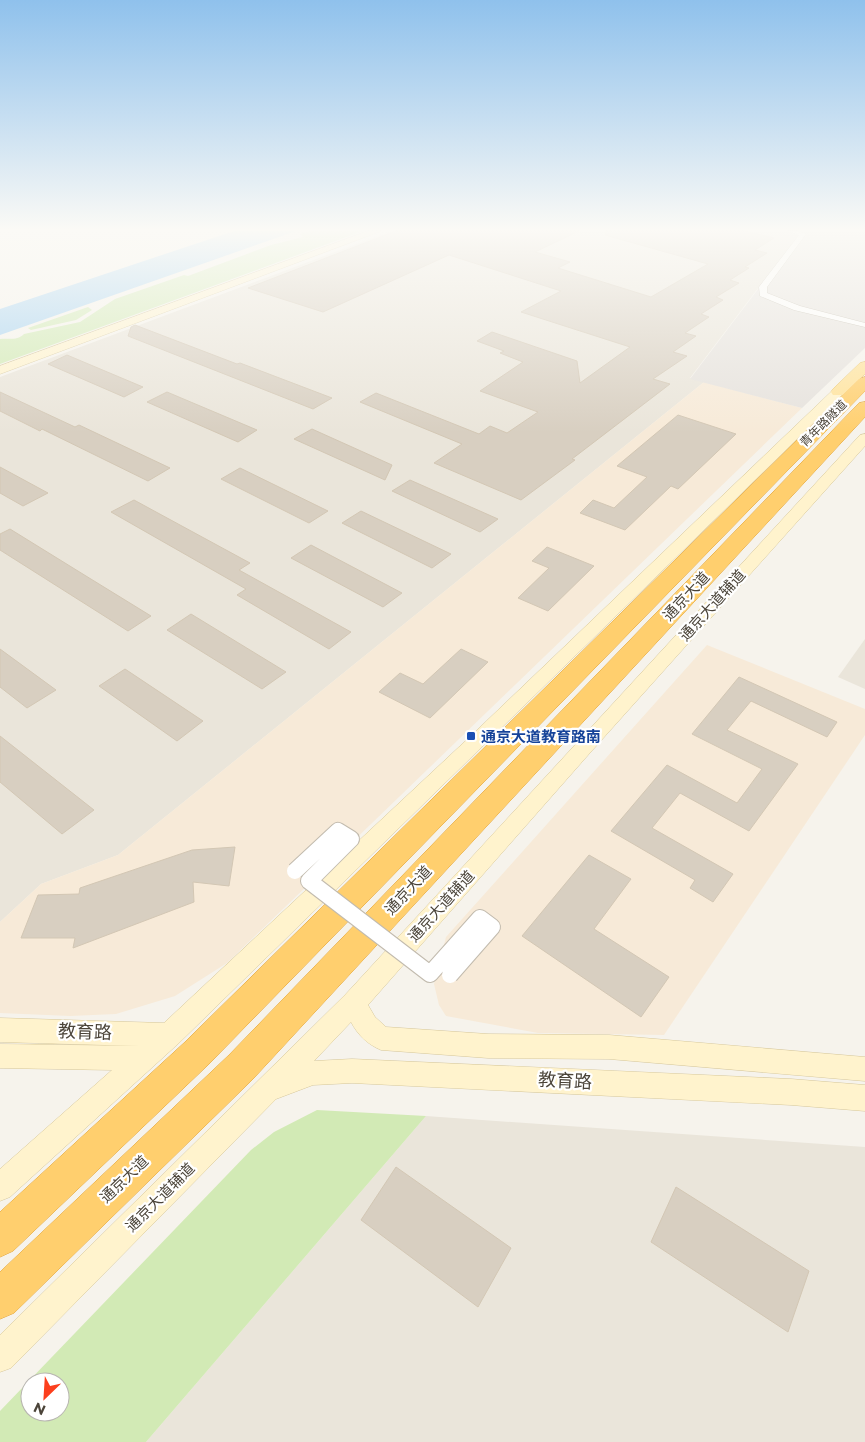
<svg xmlns="http://www.w3.org/2000/svg" width="865" height="1442" viewBox="0 0 865 1442" font-family="Montserrat,'Noto Sans SC',sans-serif">
  <rect width="100%" height="100%" fill="#f6f3ec"/>
  <g fill="#eae5da">
    <polygon points="391,231 767,231 796,238 690,378 704,382 118,855 41,884 0,922 0,377"/>
    <polygon points="865,639 865,689 838,677"/>
    <polygon points="426,1116 865,1147 865,1442 146,1442"/>
  </g>
  <g fill="#f7ead8">
    <polygon points="704,382 802,408 227,963 175,996 116,1014 70,1016 0,1013 0,922 41,884 118,855"/>
    <polygon points="707,645 865,709 865,735 664,1035 538,1033 446,1016 439,1005 434,984 446,937"/>
  </g>
  <polygon fill="#e6e2dd" points="767,231 865,231 865,348 802,408 690,379 796,239"/>
  <g fill="#d2eab5" fill-rule="evenodd">
    <path d="M 309,231 L 363,231 L 0,364 L 0,339 C 9,338 17,341 24,334 L 80,322 L 115,299 L 184,275 L 188,276 L 271,245 L 303,237 L 300,234 Z"/>
    <polygon points="88,307 92,310 76,320 31,330 28,328"/>
    <path d="M 317,1110 L 426,1116 L 146,1442 L 0,1442 L 0,1411 L 251,1150 L 274,1132 ZM 30,1382 L 60,1382 L 60,1412 L 30,1412 Z"/>
  </g>
  <polygon fill="#a9d4f2" points="234,231 296,231 0,335 0,309"/>
  <g fill="#d8cfc1" stroke="#d3c7b4">
    <polygon points="396,231 579,231 535,252 570,262 558,268 651,297 708,264 605,235 606,231 745,231 774,238 755,250 767,253 745,267 749,268 730,280 739,283 716,297 723,300 701,314 709,317 685,333 696,336 673,352 687,356 653,379 670,384 572,459 575,460 521,500 434,463 462,444 360,402 376,393 479,434 490,426 507,433 538,412 480,391 523,362 500,353 504,351 477,341 492,332 577,361 580,383 630,347 521,312 561,291 449,255 323,312 248,288"/>
    <polygon points="135,325 237,364 240,363 332,398 313,409 128,336 131,327"/>
    <polygon points="67,355 143,387 124,397 48,364"/>
    <polygon points="0,392 75,427 79,425 170,468 148,481 42,429 40,431 0,411"/>
    <polygon points="167,392 257,430 238,442 147,402"/>
    <polygon points="678,415 736,434 678,489 671,486 625,530 580,513 593,500 614,508 647,477 617,466"/>
    <polygon points="312,429 392,465 385,480 294,439"/>
    <polygon points="0,467 48,493 23,506 0,493"/>
    <polygon points="240,468 328,511 309,523 221,479"/>
    <polygon points="410,480 498,519 480,532 392,491"/>
    <polygon points="134,500 250,563 239,570 351,632 329,649 237,595 246,589 111,512"/>
    <polygon points="361,511 451,554 432,568 342,523"/>
    <polygon points="10,529 86,576 151,616 128,631 0,550 0,534"/>
    <polygon points="311,545 402,593 383,607 291,558"/>
    <polygon points="547,547 594,566 548,611 518,598 549,568 532,561"/>
    <polygon points="191,614 286,672 262,689 167,630"/>
    <polygon points="0,649 56,690 27,708 0,687"/>
    <polygon points="461,649 488,662 430,718 379,692 400,673 423,684"/>
    <polygon points="125,669 203,721 177,741 99,686"/>
    <polygon points="739,677 837,722 827,737 751,701 727,730 798,764 749,831 680,793 652,828 733,874 713,902 690,888 695,880 611,831 667,765 737,803 762,769 692,734"/>
    <polygon points="0,736 94,810 62,834 0,782"/>
    <polygon points="235,847 229,886 193,882 194,902 73,948 75,938 21,938 38,895 79,894 80,888 192,850"/>
    <polygon points="589,855 631,879 594,929 669,977 641,1017 522,936"/>
    <polygon points="396,1167 511,1248 478,1307 361,1220"/>
    <polygon points="676,1187 809,1271 788,1332 651,1242"/>
  </g>
  <g fill="none" stroke-linecap="round" stroke-linejoin="round">
    <defs>
      <polygon id="street" points="788,231 798,231 806,234 767,287 767,293 800,306 865,323 865,327 794,310 760,296 759,287 799,235"/>
      <g id="secondary">
        <polygon points="368,231 381,231 0,374 0,366"/>
        <polygon points="838,388 842,389 844,392 842,395 179,1043 10,1197 0,1201 0,1169 112,1070 0,1068 0,1044 140,1046 0,1042 0,1018 164,1023 475,732 834,389"/>
        <path d="M 865,434 L 865,446 L 589,754 L 368,1005 L 375,1017 L 386,1027 L 488,1034 L 609,1035 L 865,1057 L 865,1081 L 609,1059 L 488,1058 L 381,1050 C 367,1044 358,1035 351,1022 L 314,1061 L 352,1059 L 791,1079 L 865,1085 L 865,1111 L 791,1105 L 352,1083 L 313,1085 L 276,1099 L 11,1368 L 0,1372 L 0,1335 L 345,995 L 860,435 Z"/>
      </g>
      <polygon id="primary" points="865,362 865,374 843,395 833,395 831,392 833,389 860,363"/>
      <g id="highway">
        <polygon points="865,377 865,391 209,1064 13,1251 0,1257 0,1212 185,1042 859,379"/>
        <polygon points="865,402 865,417 253,1079 14,1313 0,1319 0,1272 229,1055 859,403"/>
      </g>
    </defs>
    <use href="#street" stroke="#c2bbae" stroke-width="1"/>
    <use href="#secondary" stroke="#d6c79b" stroke-width="1"/>
    <use href="#primary" stroke="#e6c16a" stroke-width="1"/>
    <use href="#highway" stroke="#e0a43c" stroke-width="1"/>
    <use href="#street" fill="#fff" fill-rule="evenodd"/>
    <use href="#secondary" fill="#fff3cd" fill-rule="evenodd"/>
    <use href="#primary" fill="#ffe39c" fill-rule="evenodd"/>
    <use href="#highway" fill="#ffcf6e" fill-rule="evenodd"/>
    <defs>
      <polyline id="street-bridge" points="295,871 338,831 351,839 309,881 430,974 480,918 492,927 450,975"/>
    </defs>
    <use href="#street-bridge" stroke="#c2bbae" stroke-width="18" stroke-linecap="butt"/>
    <use href="#street-bridge" stroke="#fff" stroke-width="16"/>
  </g>
  <linearGradient id="sky" x2="0" y2="1"><stop stop-color="#8fc1ec"/><stop offset="0.53" stop-color="#fbfaf6"/><stop offset="1" stop-color="#fbfaf6" stop-opacity="0"/></linearGradient>
  <rect width="865" height="433" fill="url(#sky)"/>
  <rect fill="#1a4fb4" stroke="#fff" stroke-width="2" x="466" y="731" width="10" height="10" rx="2.5"/>
  <g text-anchor="middle" dominant-baseline="central" stroke-width="4.5" stroke-linejoin="round" paint-order="stroke">
    <g font-size="12" fill="#4b4439" stroke="#fff">
      <text transform="translate(823 423) rotate(-45)">青年路隧道</text>
    </g>
    <g font-size="15" fill="#4b4439" stroke="#fff">
      <text transform="translate(686 596) rotate(-47)">通京大道</text>
      <text transform="translate(712 605) rotate(-48)">通京大道辅道</text>
      <text transform="translate(408 890) rotate(-47)">通京大道</text>
      <text transform="translate(441 906) rotate(-48)">通京大道辅道</text>
      <text transform="translate(124 1179) rotate(-44)">通京大道</text>
      <text transform="translate(160 1197) rotate(-45)">通京大道辅道</text>
    </g>
    <g font-size="15" font-weight="bold" fill="#164399" stroke="#fff" text-anchor="start">
      <text x="481" y="736">通京大道教育路南</text>
    </g>
    <g font-size="18" fill="#4b4439" stroke="#fff">
      <text transform="translate(85 1032) rotate(2)">教育路</text>
      <text transform="translate(565 1081) rotate(3)">教育路</text>
    </g>
  </g>
  <g transform="translate(45 1397) rotate(205)"><circle r="24" fill="#ffffff" stroke="#b7b4b0"/>
  <path d="M0-4L9 19L0 12L-9 19Z" fill="#fc3f1d"/>
  <text y="-8" font-size="14" font-weight="bold" text-anchor="middle" fill="#4b4439">N</text>
  </g>
</svg>
